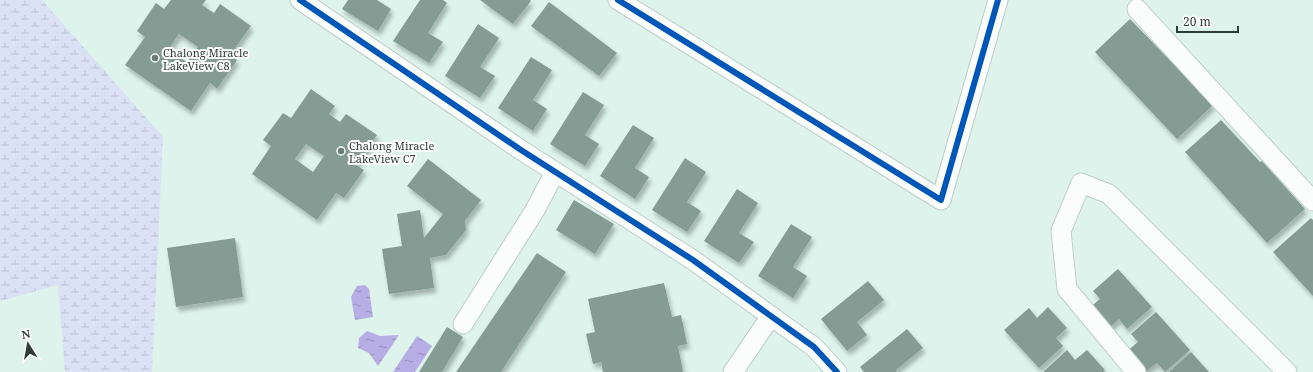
<svg xmlns="http://www.w3.org/2000/svg" width="1313" height="372" viewBox="0 0 1313 372" font-family="'Noto Serif',serif">
  <defs>
    <pattern id="wetland-marsh" width="20" height="14" patternUnits="userSpaceOnUse"><rect width="20" height="14" fill="#dbe1f4"/><path d="M1 5h8M5 5V1M11 12h8M15 12V8" fill="none" stroke="#bcc2d2"/></pattern>
    <pattern id="water-ripples" width="26" height="14" patternUnits="userSpaceOnUse"><rect width="26" height="14" fill="#b6aee5"/><path d="M2 4q2-2 4 0t4 0M15 11q2-2 4 0t4 0" fill="none" stroke="#948fba"/></pattern>
    <filter id="shadow"><feDropShadow dx="2.5" dy="4.5" stdDeviation="2" flood-color="#0004"/></filter>
  </defs>
  <rect width="100%" height="100%" fill="#ddf3eb"/>
  <polygon fill="url(#wetland-marsh)" points="0,0 42,0 163,137 152,372 65,372 58,285 0,301"/>
  <g fill="url(#water-ripples)">
    <polygon points="365,285 369,289 373,317 355,320 351,297 357,286"/>
    <polygon points="367,331 380,336 399,335 378,366 369,353 358,348 359,338"/>
    <polygon points="417,336 432,346 415,372 393,372"/>
  </g>
  <g fill="#859c95" fill-rule="evenodd" filter="url(#shadow)">
    <path d="M 171,0 L 206,0 L 202,5 L 214,13 L 220,4 L 251,26 L 230,55 L 237,60 L 217,89 L 210,83 L 191,111 L 125,65 L 145,37 L 137,31 L 156,3 L 164,9 ZM 179,34 L 198,47 L 187,62 L 168,50 Z"/>
    <polygon points="348,0 377,0 391,9 378,31 342,9"/>
    <polygon points="420,0 443,0 447,3 428,33 443,42 429,63 393,41"/>
    <polygon points="480,0 530,0 531,1 513,24"/>
    <polygon points="549,2 617,53 599,76 531,26"/>
    <polygon points="1130,19 1213,105 1177,139 1095,52"/>
    <polygon points="478,24 499,38 480,67 495,76 480,98 445,76"/>
    <polygon points="531,57 552,70 533,100 547,109 533,131 498,108"/>
    <path d="M 311,89 L 335,106 L 329,114 L 340,122 L 346,114 L 377,135 L 356,165 L 364,170 L 344,198 L 336,193 L 317,220 L 252,174 L 271,146 L 263,140 L 283,113 L 291,118 ZM 306,144 L 324,156 L 313,172 L 295,159 Z"/>
    <polygon points="583,92 604,105 585,135 599,144 585,166 550,144"/>
    <polygon points="1221,120 1260,162 1262,161 1305,209 1267,243 1185,152"/>
    <polygon points="633,125 654,138 635,168 649,177 635,199 600,176"/>
    <polygon points="685,158 706,172 687,202 701,211 687,232 652,210"/>
    <polygon points="428,159 481,200 465,221 466,230 446,255 430,258 434,288 389,294 382,249 402,246 397,214 420,210 424,238 443,214 407,186"/>
    <polygon points="737,189 758,203 739,233 754,242 739,263 704,241"/>
    <polygon points="574,200 614,224 595,254 556,230"/>
    <polygon points="1311,218 1313,220 1313,296 1273,252"/>
    <polygon points="791,224 812,237 793,267 807,276 793,298 758,276"/>
    <polygon points="235,238 243,297 176,307 167,248"/>
    <polygon points="537,253 566,272 501,372 456,372"/>
    <polygon points="1118,269 1152,307 1127,329 1119,319 1107,330 1088,309 1100,299 1093,291"/>
    <polygon points="868,281 884,300 857,322 867,335 847,351 821,319"/>
    <polygon points="664,283 672,317 681,315 687,344 678,346 683,372 603,372 601,362 593,364 586,334 595,332 588,299"/>
    <polygon points="1048,307 1067,328 1056,338 1063,346 1039,368 1004,330 1029,308 1037,318"/>
    <polygon points="1156,312 1190,350 1165,372 1157,363 1145,372 1126,352 1138,342 1131,334"/>
    <polygon points="447,327 463,337 442,372 419,372"/>
    <polygon points="907,329 923,348 896,370 897,372 864,372 860,367"/>
    <polygon points="1067,350 1075,360 1087,350 1105,370 1103,372 1043,372"/>
    <polygon points="1191,352 1209,372 1169,372"/>
  </g>
  <g fill="none" stroke-linecap="round" stroke-linejoin="round">
    <defs>
      <g id="minor">
        <polyline points="300,0 521,150 693,260 814,347 837,372"/>
        <polyline points="618,0 941,200 998,0"/>
        <polyline points="1137,9 1313,201"/>
        <polyline points="463,324 535,210 555,172"/>
        <polyline points="733,372 771,316"/>
        <polyline points="1136,372 1067,289 1061,231 1081,183 1109,194 1287,372"/>
      </g>
    </defs>
    <use href="#minor" stroke="#bdcec8" stroke-width="21"/>
    <use href="#minor" stroke="#fafdfc" stroke-width="19"/>
    <defs>
      <g id="cycleway">
        <polyline points="300,0 521,150 693,260 814,347 837,372"/>
        <polyline points="618,0 941,200 998,0"/>
      </g>
    </defs>
    <use href="#cycleway" stroke="#fefefe" stroke-width="8"/>
    <use href="#cycleway" stroke="#0057b8" stroke-width="6"/>
  </g>
  <g fill="#6b7c76" stroke="#fefefe" stroke-width="1.5">
    <circle cx="155" cy="58" r="4"/>
    <circle cx="341" cy="151" r="4"/>
  </g>
  <g text-anchor="middle" dominant-baseline="central" stroke-width="4" stroke-linejoin="round" paint-order="stroke">
    <g font-size="11" fill="#2d3c37" stroke="#fefefe" text-anchor="start">
      <text x="163" y="52">Chalong Miracle<tspan x="163" dy="13">LakeView C8</tspan></text>
      <text x="349" y="145">Chalong Miracle<tspan x="349" dy="13">LakeView C7</tspan></text>
    </g>
  </g>
  <g transform="translate(28 344) rotate(349)" stroke="#fefefe" stroke-width="3" paint-order="stroke">
  <path d="M0-3L7 15L0 10L-7 15Z" fill="#2d3c37"/>
  <text y="-6" font-size="11" font-weight="bold" text-anchor="middle" fill="#2d3c37">N</text>
  </g>
  <path d="M1177 26v6h61v-6" fill="none" stroke="#2d3c37" stroke-width="2"/>
  <text x="1183" y="26" font-size="12" fill="#2d3c37" stroke="#fefefe" stroke-width="3" paint-order="stroke">20 m</text>
</svg>
